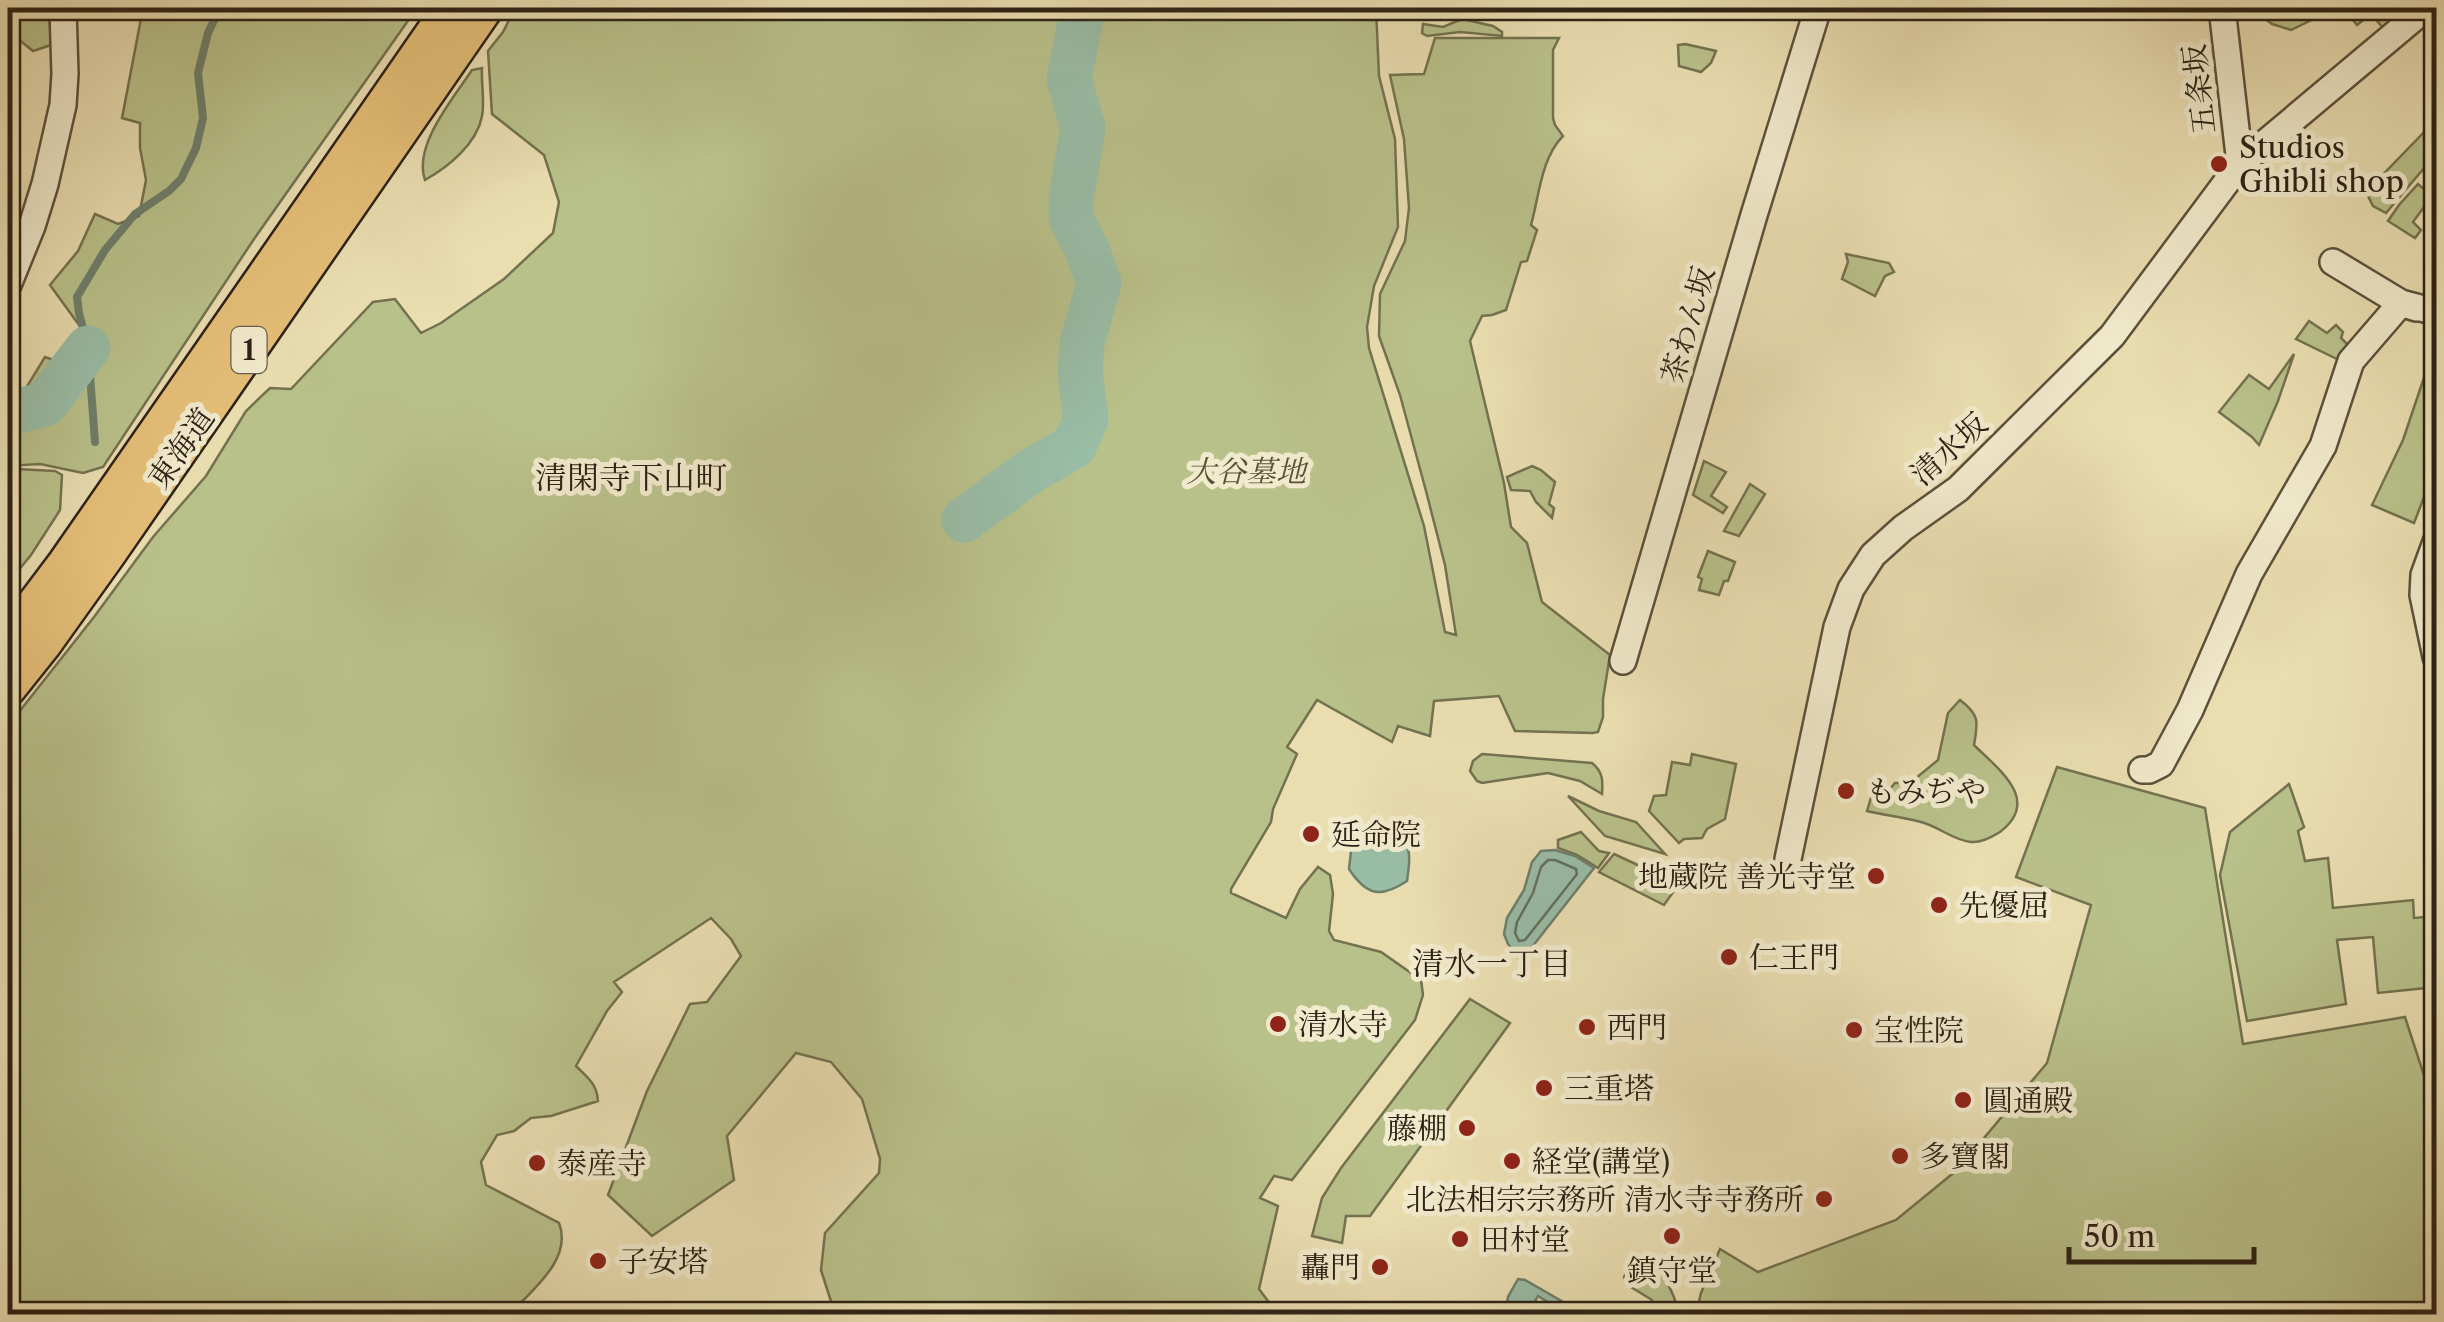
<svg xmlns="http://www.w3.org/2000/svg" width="2444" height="1322" viewBox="0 0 2444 1322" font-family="'Libre Caslon Text','Noto Serif JP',serif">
  <rect width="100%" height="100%" fill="#eadeb1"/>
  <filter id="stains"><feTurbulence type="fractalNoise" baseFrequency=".002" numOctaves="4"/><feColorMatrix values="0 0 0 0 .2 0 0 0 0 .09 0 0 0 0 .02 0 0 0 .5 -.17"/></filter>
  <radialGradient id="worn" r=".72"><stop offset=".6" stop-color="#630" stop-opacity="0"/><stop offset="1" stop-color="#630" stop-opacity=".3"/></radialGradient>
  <g fill="#b9c18a" stroke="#737250" stroke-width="2.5">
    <polygon points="13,8 49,8 51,45 33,51 12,34 23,16"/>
    <polygon points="143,8 417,8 254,239 103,467 83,473 40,464 8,466 8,412 15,406 45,357 71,366 87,336 50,285 78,251 95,214 118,224 139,216 146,180 140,148 140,123 122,118"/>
    <path d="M 515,8 L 1376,8 L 1379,76 L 1395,139 L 1398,227 L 1374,286 L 1367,327 L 1369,348 L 1424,526 L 1445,632 L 1456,635 L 1445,565 L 1426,491 L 1400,395 L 1379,336 L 1380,294 L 1405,241 L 1409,208 L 1404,139 L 1390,75 L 1424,74 L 1435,38 L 1559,38 L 1553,50 L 1553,118 L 1555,125 L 1563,136 C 1541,158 1539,197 1531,225 L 1537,230 L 1527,261 L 1521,262 L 1506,310 L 1492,315 L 1482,316 L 1470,341 L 1504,483 L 1511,527 L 1527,543 L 1542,602 L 1610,655 L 1603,699 L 1603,717 L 1598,732 L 1593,733 L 1515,731 L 1499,696 L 1434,701 L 1430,736 L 1398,726 L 1392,742 L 1317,700 L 1287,747 L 1297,754 L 1273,809 L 1271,822 L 1231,889 L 1231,893 L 1286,918 L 1300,889 L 1318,867 L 1330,875 L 1333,894 L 1329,931 L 1334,940 L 1381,952 L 1421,980 L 1423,995 L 1415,1020 L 1292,1180 L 1274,1176 L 1260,1198 L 1278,1206 L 1259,1289 L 1274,1309 L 1271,1314 L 835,1314 L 821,1270 L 825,1233 L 879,1173 L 880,1159 L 862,1099 L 831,1062 L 796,1053 L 727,1136 L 734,1180 L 652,1236 L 608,1195 L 647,1091 L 690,1004 L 707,1002 L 741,956 L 731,939 L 711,918 L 614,982 L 622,992 L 607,1011 L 576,1066 C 588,1078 597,1084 598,1101 L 551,1116 L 531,1118 L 514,1131 L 497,1135 L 481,1162 L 486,1185 L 559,1223 C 573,1259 532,1290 510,1314 L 8,1314 L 8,726 L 94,617 L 153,537 L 206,476 L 246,411 L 270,388 L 291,389 L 373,302 L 395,299 L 421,333 L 441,323 L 504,279 L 553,233 L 559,202 L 544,155 L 492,114 L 488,51 L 503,32 Z"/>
    <polygon points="2251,8 2320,8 2324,14 2291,30 2272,24"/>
    <polygon points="2347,8 2405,8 2383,28 2371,14 2357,25 2344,9"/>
    <polygon points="1462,19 1493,26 1502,32 1502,36 1460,32 1427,36 1422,33 1423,24 1443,27"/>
    <polygon points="1685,44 1716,51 1711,63 1701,72 1679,66 1678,45"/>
    <path d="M 482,68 C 481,82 485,103 482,116 C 477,144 448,167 425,180 C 413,145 453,99 472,70 Z"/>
    <polygon points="2429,127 2436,135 2436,154 2386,213 2373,206 2366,192"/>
    <polygon points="2418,184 2436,199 2436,206 2431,212 2424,207 2413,222 2421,230 2415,238 2388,221 2399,205"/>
    <polygon points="1846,254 1889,263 1894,272 1885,276 1875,296 1842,279 1848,262"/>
    <polygon points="2309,321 2327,333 2336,325 2343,332 2341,338 2352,349 2343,362 2296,339"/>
    <polygon points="2436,342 2436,466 2414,523 2372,505 2403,440"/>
    <polygon points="2294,354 2278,401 2259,445 2252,437 2219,412 2249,375 2269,389"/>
    <polygon points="1704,461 1726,472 1711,496 1727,507 1723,513 1693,495"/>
    <polygon points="1532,466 1541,470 1555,482 1549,504 1554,508 1552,518 1536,502 1530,491 1511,490 1507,477"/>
    <polygon points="17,469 55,471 62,475 60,510 31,555 8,583 8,471"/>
    <polygon points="1750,484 1765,494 1739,536 1724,531"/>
    <polygon points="1708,551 1735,562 1728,581 1724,581 1719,595 1699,590 1702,579 1698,577"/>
    <path d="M 1960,700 C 1980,715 1978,722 1974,745 C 1998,769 2042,800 2000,832 C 1992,837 1980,843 1971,842 C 1952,840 1938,826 1921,822 C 1903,817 1884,815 1867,811 L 1874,788 L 1890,789 L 1895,783 L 1910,783 L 1938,760 L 1948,713 Z"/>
    <path d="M 1482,754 L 1592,763 C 1603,772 1603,780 1602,794 L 1580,781 L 1548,773 L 1482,783 L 1477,781 L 1470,771 L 1473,761 Z"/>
    <polygon points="1692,754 1736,764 1725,819 1707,829 1702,838 1684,839 1679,843 1649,811 1654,796 1666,795 1672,762 1690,765"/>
    <polygon points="2057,767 2205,808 2243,1044 2405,1017 2434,1106 2436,1126 2436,1314 1696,1314 1701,1293 1720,1249 1758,1272 1896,1220 1957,1170 2047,1063 2091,905 2016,877"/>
    <polygon points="2289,784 2304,827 2298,831 2305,861 2328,858 2333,908 2413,900 2414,918 2436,916 2436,987 2378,993 2373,937 2337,940 2346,1004 2247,1021 2220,875 2230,832"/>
    <polygon points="1568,796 1599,811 1636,822 1665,854 1605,836"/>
    <polygon points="1581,832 1599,851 1609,853 1598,868 1577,855 1558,848 1558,840"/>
    <polygon points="1614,854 1679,884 1664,905 1599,872"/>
    <polygon points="1470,999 1510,1023 1370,1216 1346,1216 1342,1243 1312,1236 1322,1198 1341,1168"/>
    <path d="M 1632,1261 C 1639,1263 1650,1265 1656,1269 C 1667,1279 1678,1301 1677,1314 L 1647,1314 L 1652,1300 L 1626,1284 L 1624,1277 Z"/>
  </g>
  <g fill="#99bda6" stroke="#6e7f6c" stroke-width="2.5">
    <path d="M 1381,829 C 1413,839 1411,852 1407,881 C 1380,899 1366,895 1349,869 L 1351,851 L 1363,832 Z"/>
    <polygon points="1555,850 1575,856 1594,868 1521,961 1508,944 1504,934 1507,918 1524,890 1532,862 1541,851"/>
    <polygon points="1518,1279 1525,1280 1572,1307 1574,1314 1564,1314 1564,1312 1538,1296 1528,1314 1505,1314 1508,1297"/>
  </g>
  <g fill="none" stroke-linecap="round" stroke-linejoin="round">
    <polygon stroke="#63705e" stroke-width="2.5" points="1548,860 1555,860 1576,869 1577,874 1525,940 1519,941 1515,933 1517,922 1533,893 1541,867"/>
    <polyline stroke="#6e7f6c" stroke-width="8" points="95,442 88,348 79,313 77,297 105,250 135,214 169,191 181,179 196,148 203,118 198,73 208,33 220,8"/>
    <g stroke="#99bda6" stroke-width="45">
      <polyline points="8,414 45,404 88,348"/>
      <polyline points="964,520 1031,471 1074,446 1086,419 1080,373 1082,343 1099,283 1088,252 1071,218 1071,198 1083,128 1069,79 1083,8"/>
    </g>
    <defs>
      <g id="minor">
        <polyline points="2222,8 2240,164"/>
        <polyline points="2333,262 2401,303 2416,308"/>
        <polyline points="8,285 32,226 45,184 63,105 65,74 63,8"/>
        <polyline points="2436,542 2424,575 2423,595 2436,657"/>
        <polyline points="1623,661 1754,215 1818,8"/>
        <polyline points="2142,770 2149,770 2161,764 2190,710 2249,574 2323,446 2351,361 2401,303 2436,312"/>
        <polyline points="1788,859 1837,627 1851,589 1873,555 1903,528 1958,489 2112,336 2240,164 2426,8"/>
      </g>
      <g id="highway">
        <polyline points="8,640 66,563 451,8"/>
        <polyline points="8,688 44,643 109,552 485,8"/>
      </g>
    </defs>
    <use href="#minor" stroke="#5c513c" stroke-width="30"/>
    <use href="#highway" stroke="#2d2215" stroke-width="40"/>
    <use href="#minor" stroke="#f1eacc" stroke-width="25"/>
    <use href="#highway" stroke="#e5bf78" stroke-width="35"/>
  </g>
  <g fill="#8f2418" stroke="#f1eacc" stroke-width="4">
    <circle cx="2219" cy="164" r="10"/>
    <circle cx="1846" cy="791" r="10"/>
    <circle cx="1311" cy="834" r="10"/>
    <circle cx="1876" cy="876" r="10"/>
    <circle cx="1939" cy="905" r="10"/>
    <circle cx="1729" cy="957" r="10"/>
    <circle cx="1278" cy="1024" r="10"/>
    <circle cx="1587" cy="1027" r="10"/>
    <circle cx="1854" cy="1030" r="10"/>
    <circle cx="1544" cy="1088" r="10"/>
    <circle cx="1963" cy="1100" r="10"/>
    <circle cx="1467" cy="1128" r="10"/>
    <circle cx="1900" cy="1156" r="10"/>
    <circle cx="1512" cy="1161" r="10"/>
    <circle cx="537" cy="1163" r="10"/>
    <circle cx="1824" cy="1199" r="10"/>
    <circle cx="1672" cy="1236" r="10"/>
    <circle cx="1460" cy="1239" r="10"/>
    <circle cx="598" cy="1261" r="10"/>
    <circle cx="1380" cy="1267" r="10"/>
  </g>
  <g text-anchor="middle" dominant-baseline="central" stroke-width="10" stroke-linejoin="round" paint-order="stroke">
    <rect fill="#f1eacc" stroke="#685e4c" stroke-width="2.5" x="231.5" y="327" width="35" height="46" rx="8"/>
    <g font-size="28" font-weight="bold" fill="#2d2215">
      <text x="249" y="350">1</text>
    </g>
    <g font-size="30" fill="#2d2215" stroke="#f1eacc">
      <text transform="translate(2199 89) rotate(-97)">五条坂</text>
      <text transform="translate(1688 325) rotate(-74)">茶わん坂</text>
      <text transform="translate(181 448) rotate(-55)">東海道</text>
      <text transform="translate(1949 449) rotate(-42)">清水坂</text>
    </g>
    <g font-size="30" fill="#2d2215" stroke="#f1eacc" text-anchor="start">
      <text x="2239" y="147">Studios<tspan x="2239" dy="34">Ghibli shop</tspan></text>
      <text x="1866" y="791">もみぢや</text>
      <text x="1331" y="834">延命院</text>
      <text x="1856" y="876" text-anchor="end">地蔵院 善光寺堂</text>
      <text x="1959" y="905">先優屈</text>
      <text x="1749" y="957">仁王門</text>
      <text x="1298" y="1024">清水寺</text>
      <text x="1607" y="1027">西門</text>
      <text x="1874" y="1030">宝性院</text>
      <text x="1564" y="1088">三重塔</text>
      <text x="1983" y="1100">圓通殿</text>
      <text x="1447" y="1128" text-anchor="end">藤棚</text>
      <text x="1920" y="1156">多寶閣</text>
      <text x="1532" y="1161">経堂(講堂)</text>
      <text x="557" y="1163">泰産寺</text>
      <text x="1804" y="1199" text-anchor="end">北法相宗宗務所 清水寺寺務所</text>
      <text x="1480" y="1239">田村堂</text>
      <text x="618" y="1261">子安塔</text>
      <text x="1360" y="1267" text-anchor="end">轟門</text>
      <text x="1672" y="1270" text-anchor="middle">鎮守堂</text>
    </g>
    <g font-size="30" font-style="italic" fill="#575238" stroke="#f1eacc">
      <text x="1246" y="471">大谷墓地</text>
    </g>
    <g font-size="32" fill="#2d2215" stroke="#f1eacc">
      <text x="631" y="477">清閑寺下山町</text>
      <text x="1492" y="963">清水一丁目</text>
    </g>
  </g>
  <rect width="2444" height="1322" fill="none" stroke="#eadeb1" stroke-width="40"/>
  <rect x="10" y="10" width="2424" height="1302" fill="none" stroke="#2d2215" stroke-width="5"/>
  <rect x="20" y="20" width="2404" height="1282" fill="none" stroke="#2d2215" stroke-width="2.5"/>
  <path d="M2069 1247v15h185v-15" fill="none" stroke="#2d2215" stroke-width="5"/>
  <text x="2084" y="1247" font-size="30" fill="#2d2215" stroke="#f1eacc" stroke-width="8" paint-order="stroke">50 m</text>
  <rect width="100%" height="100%" filter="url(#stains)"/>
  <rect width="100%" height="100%" fill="url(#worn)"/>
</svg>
